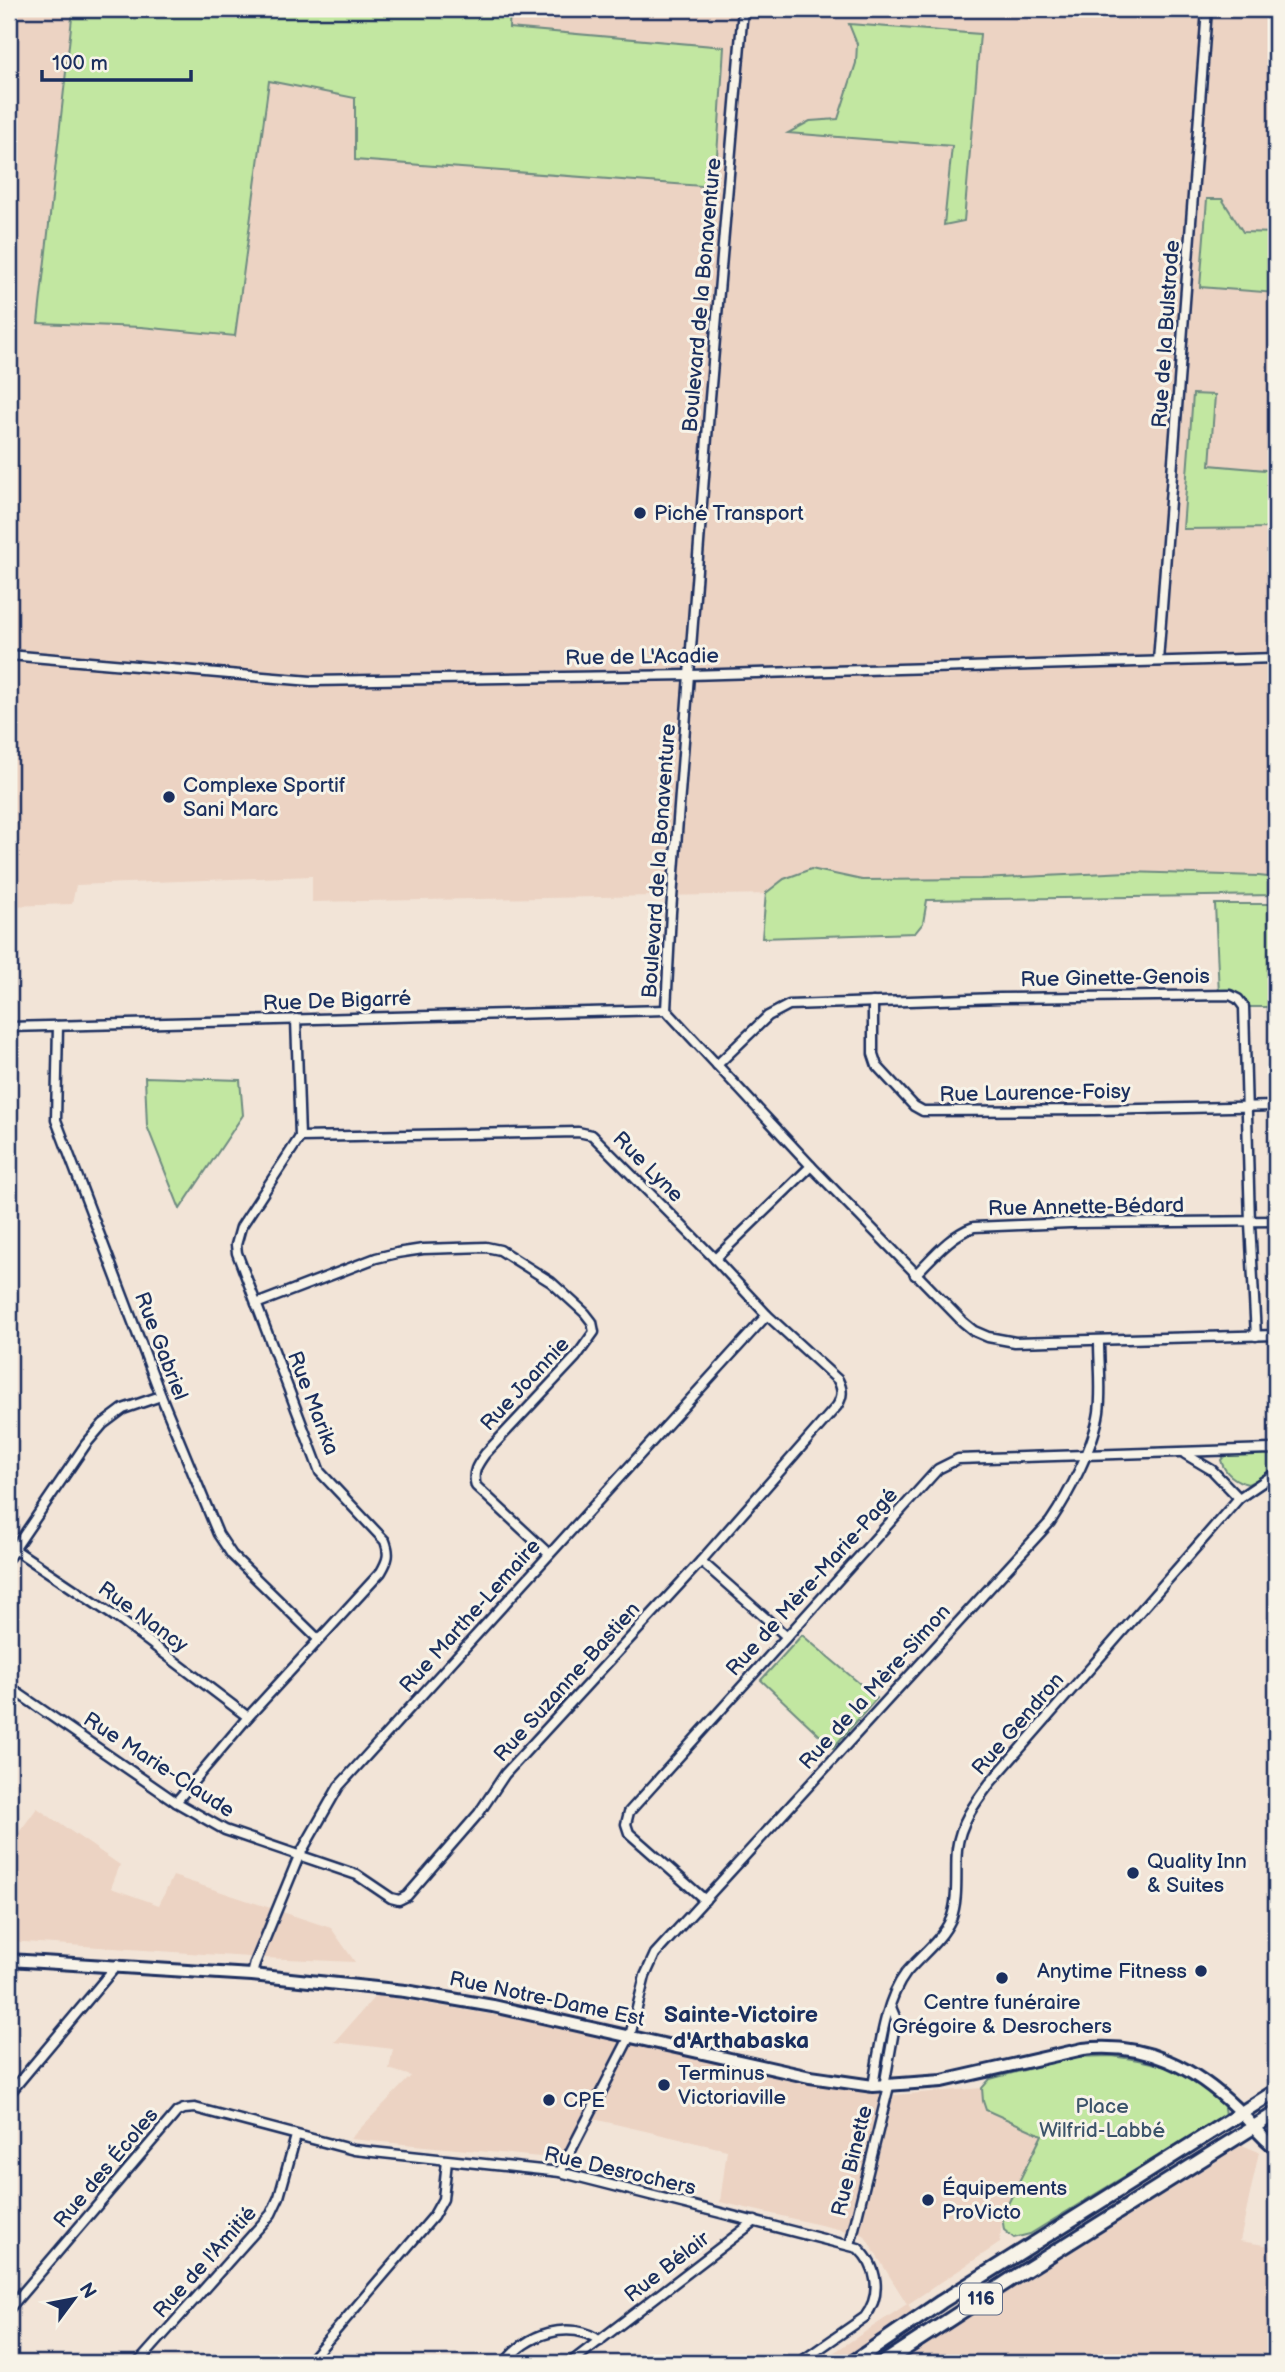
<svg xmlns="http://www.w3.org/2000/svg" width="1285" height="2372" viewBox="0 0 1285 2372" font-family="'Balsamiq Sans',sans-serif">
  <rect width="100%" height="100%" fill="#f2e4d7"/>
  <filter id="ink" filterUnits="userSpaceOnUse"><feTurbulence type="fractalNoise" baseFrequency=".0143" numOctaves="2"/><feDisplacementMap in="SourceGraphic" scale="14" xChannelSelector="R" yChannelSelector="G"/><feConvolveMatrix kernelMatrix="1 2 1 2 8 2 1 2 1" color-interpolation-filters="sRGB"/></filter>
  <g filter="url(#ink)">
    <g fill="#ecd3c3">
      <polygon points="9,9 1276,9 1276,885 312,902 312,876 76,885 72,904 9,906"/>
      <polygon points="37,1808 120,1865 111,1888 159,1905 173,1876 331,1928 355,1962 264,1958 9,1941 9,1846"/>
      <polygon points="376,1995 566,2027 846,2089 895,2095 982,2088 983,2101 987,2110 1042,2135 1002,2216 1000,2243 908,2304 931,2340 1242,2145 1259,2152 1240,2241 1276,2247 1276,2363 818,2363 907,2304 864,2235 720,2202 727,2150 585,2117 562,2159 350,2139 411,2076 389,2069 393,2049 335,2042"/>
    </g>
    <g fill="#c2e7a1" stroke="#6e8b80" stroke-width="2">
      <polygon points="73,9 510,9 509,28 724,47 715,187 355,160 355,98 269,81 235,336 141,327 38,323"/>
      <polygon points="849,24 980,34 964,221 944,225 952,146 788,133 810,121 838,119 856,63 857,44"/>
      <polygon points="1207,199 1222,199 1243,232 1276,233 1276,293 1200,287"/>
      <polygon points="1193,394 1215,395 1210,465 1276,471 1276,528 1183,529"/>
      <polygon points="811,869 862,880 981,879 1128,872 1259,876 1276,878 1276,895 927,900 923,923 915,933 762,938 766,893 784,879"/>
      <polygon points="1215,904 1276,904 1276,1007 1244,1007 1238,999 1219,994"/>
      <polygon points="145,1077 240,1080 243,1115 180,1209 147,1126"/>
      <path d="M 1267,1451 L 1276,1457 L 1276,1467 L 1271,1473 L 1248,1484 C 1235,1481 1224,1473 1221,1460 L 1227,1453 Z"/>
      <polygon points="802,1635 877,1698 833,1748 761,1680"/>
      <path d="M 1112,2056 C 1163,2063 1181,2068 1223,2100 L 1225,2115 L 1030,2234 L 1014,2238 L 1004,2230 L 1002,2216 L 1042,2135 L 986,2110 L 983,2101 L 982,2088 L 990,2079 L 1074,2057 Z"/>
    </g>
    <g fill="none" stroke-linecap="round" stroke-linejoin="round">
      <defs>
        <g id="minor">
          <polyline points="743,9 710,398 671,912 666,1010 811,1166 963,1322 974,1331 988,1337 1015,1342 1276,1335"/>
          <polyline points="9,655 311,681 690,675 1276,658"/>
          <polyline points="1158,661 1207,9"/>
          <polyline points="873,1002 873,1054 877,1066 914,1106 923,1111 1095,1110 1276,1106"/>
          <polyline points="58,1026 56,1120 161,1396 218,1534 232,1555 318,1639"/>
          <polyline points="9,1027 666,1010"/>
          <polyline points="717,1065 768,1016 789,1005 999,998 1230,995 1238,999 1244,1007 1250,1223 1256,1336"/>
          <polyline points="715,1259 811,1166"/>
          <path d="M 915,1275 C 933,1257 950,1235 974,1227 L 1070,1223 L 1276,1221"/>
          <path d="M 256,1304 L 376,1258 L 397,1253 L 423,1249 L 486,1247 L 500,1250 L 551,1282 L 585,1313 L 592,1322 L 594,1332 L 576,1357 L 485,1454 C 477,1465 472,1472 476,1486 L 549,1554"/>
          <polyline points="1185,1454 1212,1470 1239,1498"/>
          <polyline points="14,1549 123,1622 248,1717"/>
          <polyline points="9,1557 86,1444 103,1424 123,1409 161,1396"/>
          <polyline points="701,1561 786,1636"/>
          <path d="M 9,1687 L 176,1802 L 225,1830 L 357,1875 L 391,1898 L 399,1900 L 407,1896 L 479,1813 L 505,1774 L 701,1561 L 837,1406 C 843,1396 843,1390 838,1380 L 767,1315 L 715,1259 L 592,1135 L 578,1132 L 300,1137"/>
          <path d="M 176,1802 L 248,1717 L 381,1572 C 388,1560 390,1554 385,1541 L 320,1472 L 237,1253 L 236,1245 L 241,1227 L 300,1137 L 296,1019"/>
          <polyline points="705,1900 629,1833 626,1824 629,1812 938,1469 958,1459 1271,1449 1276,1451"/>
          <polyline points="252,1975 255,1963 299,1856 339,1786 767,1315"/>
          <path d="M 873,2086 C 879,2052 884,2002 906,1973 C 921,1955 941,1941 951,1919 C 959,1898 955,1872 957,1849 C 960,1823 975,1803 990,1783 L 1239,1498 L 1276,1473"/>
          <polyline points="884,2087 896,2019 891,2007"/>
          <polyline points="9,2094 117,1965"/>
          <path d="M 560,2172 L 630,2036 L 645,1976 L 655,1954 L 1050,1522 C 1069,1494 1094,1446 1099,1412 C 1102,1389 1099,1364 1099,1341"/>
          <polyline points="850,2245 889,2086"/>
          <path d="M 9,2309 L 177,2112 L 184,2109 L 195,2108 L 354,2150 L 560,2172 L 858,2248 C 878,2267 882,2294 865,2317 L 799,2363"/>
          <polyline points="138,2363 271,2214 279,2197 296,2136"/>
          <polyline points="308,2363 433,2217 443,2199 447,2161"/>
          <path d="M 505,2363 C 525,2334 570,2319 600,2341"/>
          <polyline points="570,2363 755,2221"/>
        </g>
        <path id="tertiary" d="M 9,1960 L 252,1975 L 405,1991 L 493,2006 L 810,2077 L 873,2086 L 942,2081 L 1083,2049 C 1146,2042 1194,2067 1238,2110 C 1251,2122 1261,2138 1276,2148"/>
        <g id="primary">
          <polyline points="852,2363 941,2302 1276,2091"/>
          <polyline points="883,2363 1010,2280 1276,2113"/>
        </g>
      </defs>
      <use href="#minor" stroke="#1b2f5e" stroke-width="13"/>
      <use href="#tertiary" stroke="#1b2f5e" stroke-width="16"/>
      <use href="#primary" stroke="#1b2f5e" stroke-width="18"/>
      <use href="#minor" stroke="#f7f3e8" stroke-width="8"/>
      <use href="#tertiary" stroke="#f7f3e8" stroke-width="10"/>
      <use href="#primary" stroke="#f7f3e8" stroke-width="12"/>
    </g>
  </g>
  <g fill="#1b2f5e" stroke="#f7f3e8" stroke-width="2.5">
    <circle cx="640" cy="513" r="7"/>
    <circle cx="169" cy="797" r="7"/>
    <circle cx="1133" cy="1873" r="7"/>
    <circle cx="1201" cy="1971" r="7"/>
    <circle cx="1002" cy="1978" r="7"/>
    <circle cx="664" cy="2085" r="7"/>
    <circle cx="549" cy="2100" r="7"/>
    <circle cx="928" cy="2200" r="7"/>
  </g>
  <g text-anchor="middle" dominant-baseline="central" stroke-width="6" stroke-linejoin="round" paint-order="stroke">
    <rect fill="#f7f3e8" stroke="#5d6a87" stroke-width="2" x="960" y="2283.5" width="42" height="31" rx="5"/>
    <g font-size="19" font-weight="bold" fill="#1b2f5e">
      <text x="981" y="2299">116</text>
    </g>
    <g font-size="21" fill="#1b2f5e" stroke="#f7f3e8">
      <text transform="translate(702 295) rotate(-85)">Boulevard de la Bonaventure</text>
      <text transform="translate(1166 334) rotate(-86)">Rue de la Bulstrode</text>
      <text transform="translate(642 657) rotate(-1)">Rue de L'Acadie</text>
      <text transform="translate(659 861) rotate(-86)">Boulevard de la Bonaventure</text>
      <text transform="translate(1115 978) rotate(-1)">Rue Ginette-Genois</text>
      <text transform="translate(337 1001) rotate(-2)">Rue De Bigarré</text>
      <text transform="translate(1035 1093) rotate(-1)">Rue Laurence-Foisy</text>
      <text transform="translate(648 1167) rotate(45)">Rue Lyne</text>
      <text transform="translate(1086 1207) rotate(-1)">Rue Annette-Bédard</text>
      <text transform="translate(161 1346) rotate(69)">Rue Gabriel</text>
      <text transform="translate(525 1384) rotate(-47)">Rue Joannie</text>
      <text transform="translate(313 1403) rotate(69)">Rue Marika</text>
      <text transform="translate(812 1582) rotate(-48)">Rue de Mère-Marie-Pagé</text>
      <text transform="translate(470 1616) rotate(-48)">Rue Marthe-Lemaire</text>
      <text transform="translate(143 1617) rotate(36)">Rue Nancy</text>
      <text transform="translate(567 1682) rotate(-48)">Rue Suzanne-Bastien</text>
      <text transform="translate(875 1687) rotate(-48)">Rue de la Mère-Simon</text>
      <text transform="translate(1018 1724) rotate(-49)">Rue Gendron</text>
      <text transform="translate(159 1765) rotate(33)">Rue Marie-Claude</text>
      <text transform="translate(547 1999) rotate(12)">Rue Notre-Dame Est</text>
      <text transform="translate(852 2161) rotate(-76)">Rue Binette</text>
      <text transform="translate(106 2168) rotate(-50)">Rue des Écoles</text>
      <text transform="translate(620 2171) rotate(13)">Rue Desrochers</text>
      <text transform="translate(205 2262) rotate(-48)">Rue de l'Amitié</text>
      <text transform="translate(667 2267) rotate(-38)">Rue Bélair</text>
    </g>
    <g font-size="21" fill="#1b2f5e" stroke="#f7f3e8" text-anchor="start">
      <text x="654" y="513">Piché Transport</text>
      <text x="183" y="785">Complexe Sportif<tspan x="183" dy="24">Sani Marc</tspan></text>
      <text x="1147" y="1861">Quality Inn<tspan x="1147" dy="24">&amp; Suites</tspan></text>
      <text x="1187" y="1971" text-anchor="end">Anytime Fitness</text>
      <text x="1002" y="2002" text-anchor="middle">Centre funéraire<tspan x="1002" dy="24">Grégoire &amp; Desrochers</tspan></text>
      <text x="678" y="2073">Terminus<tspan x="678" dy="24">Victoriaville</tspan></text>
      <text x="563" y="2100">CPE</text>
      <text x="942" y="2188">Équipements<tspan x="942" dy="24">ProVicto</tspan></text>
    </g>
    <g font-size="21" fill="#3c546b" stroke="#f7f3e8">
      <text x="1102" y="2106">Place<tspan x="1102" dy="24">Wilfrid-Labbé</tspan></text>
    </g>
    <g font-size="23" font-weight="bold" fill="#1b2f5e" stroke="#f7f3e8">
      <text x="741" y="2015">Sainte-Victoire<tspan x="741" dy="26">d'Arthabaska</tspan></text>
    </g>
  </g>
  <rect width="1285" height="2372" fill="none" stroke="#f7f3e8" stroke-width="35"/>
  <rect x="18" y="18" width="1250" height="2337" fill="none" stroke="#1b2f5e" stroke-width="2.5" filter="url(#ink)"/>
  <g transform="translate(74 2299) rotate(58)" stroke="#f7f3e8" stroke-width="5" paint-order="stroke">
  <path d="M0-5L12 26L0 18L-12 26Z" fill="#1b2f5e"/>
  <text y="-10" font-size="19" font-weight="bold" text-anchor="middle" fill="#1b2f5e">N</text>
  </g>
  <path d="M42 70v10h149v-10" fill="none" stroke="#1b2f5e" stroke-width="3.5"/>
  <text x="52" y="70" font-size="21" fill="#1b2f5e" stroke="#f7f3e8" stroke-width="5" paint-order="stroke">100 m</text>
</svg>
